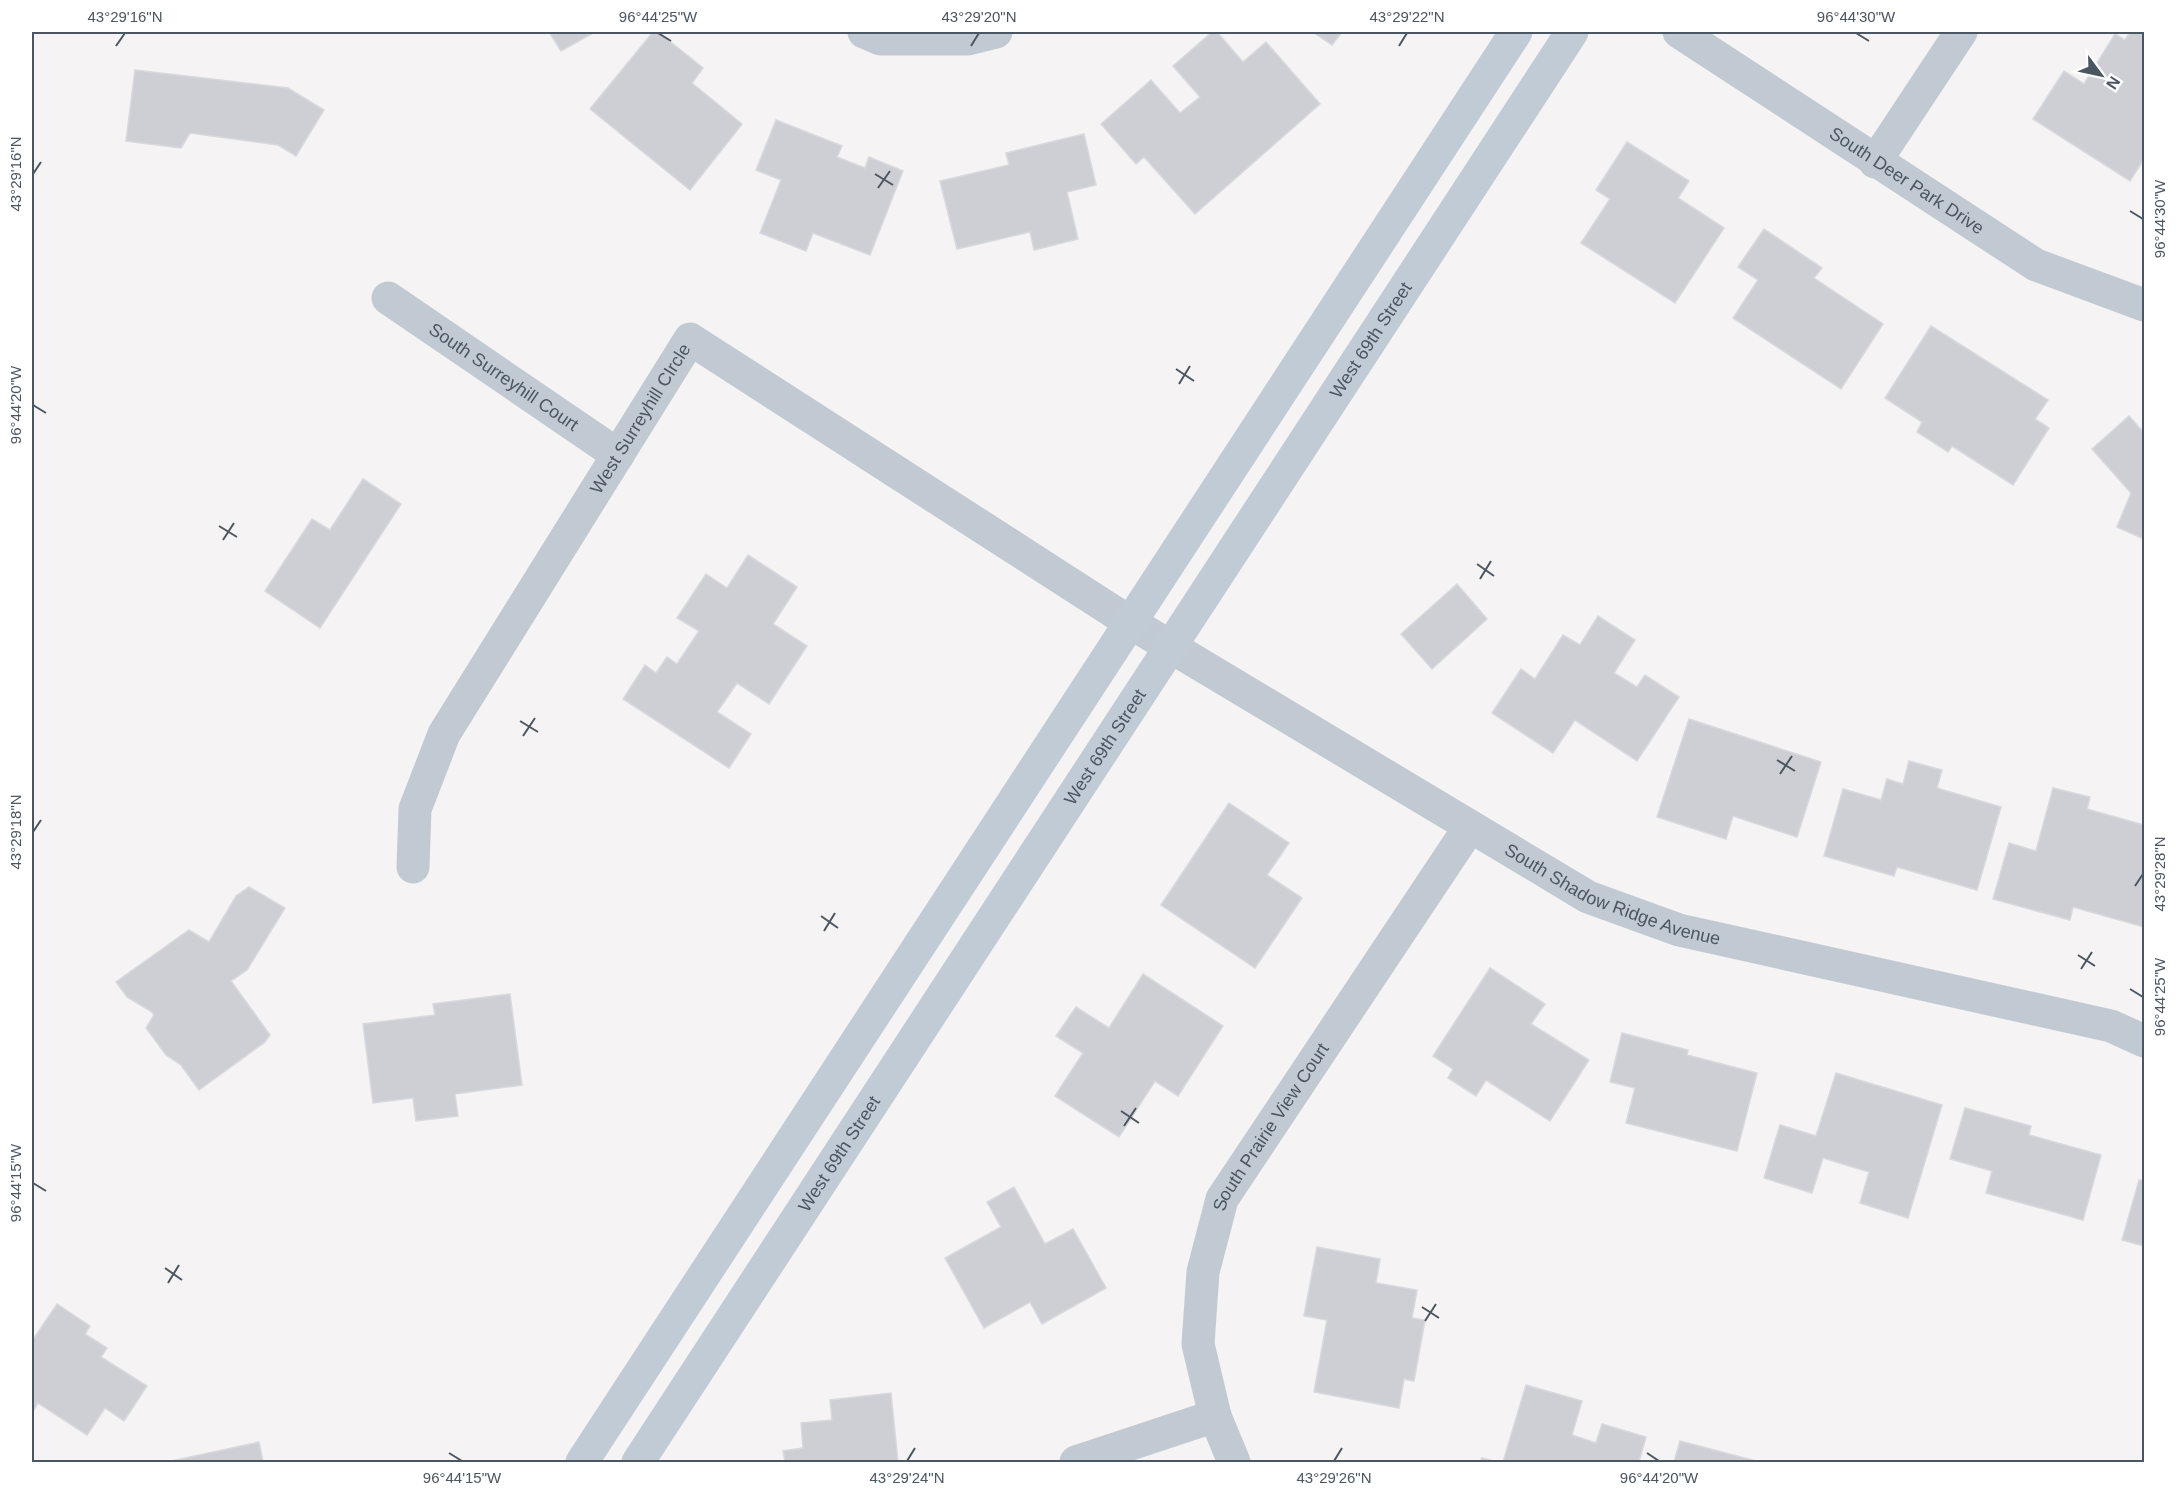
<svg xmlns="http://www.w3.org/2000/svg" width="2176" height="1494" viewBox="0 0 2176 1494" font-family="Helvetica,sans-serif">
  <rect width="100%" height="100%" fill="#f5f3f3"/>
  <g fill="#cdcfd5" stroke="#d7d9de" stroke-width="1.5">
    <polygon points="549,32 595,32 561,51"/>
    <polygon points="653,32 658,32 703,68 692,83 742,124 690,190 590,109"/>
    <polygon points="1212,32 1217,32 1243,62 1266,42 1320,104 1195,214 1144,157 1136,164 1101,124 1151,80 1180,113 1200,97 1173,66"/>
    <polygon points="1313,32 1342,32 1332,45"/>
    <polygon points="2130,32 2144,32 2144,159 2130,181 2033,119 2064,71 2084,84 2115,34 2125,40"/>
    <polygon points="135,70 288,88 324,110 296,156 278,145 190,133 181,148 126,141"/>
    <polygon points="776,120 842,146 837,157 865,168 869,157 903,171 870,255 813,233 806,251 760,233 781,180 756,170"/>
    <polygon points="1084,134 1096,185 1067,192 1078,239 1034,250 1030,232 957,249 940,181 1009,165 1006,153"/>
    <polygon points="1627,142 1689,181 1678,198 1724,228 1675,303 1581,243 1610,199 1596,190"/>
    <polygon points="1764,229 1822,268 1814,278 1883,324 1841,389 1733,318 1758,280 1738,267"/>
    <polygon points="1931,326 2048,400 2035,419 2049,428 2013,485 1952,446 1948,452 1917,432 1922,422 1885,398"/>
    <polygon points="2129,416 2144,433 2144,539 2117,527 2131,493 2092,449"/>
    <polygon points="363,479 401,504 320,628 265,591 312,519 330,530"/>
    <polygon points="748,555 797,587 773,624 807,646 769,704 737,683 717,712 751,734 729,768 623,699 645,665 656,673 667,657 677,664 699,631 677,618 706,574 727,588"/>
    <polygon points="1457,584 1487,619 1432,669 1401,634"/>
    <polygon points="1598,616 1635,640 1614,673 1637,687 1645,675 1679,697 1637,761 1575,720 1553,753 1492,713 1521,669 1535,679 1563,635 1580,645"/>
    <polygon points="1689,719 1821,762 1797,837 1733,816 1726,839 1657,817"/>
    <polygon points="1909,761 1942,770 1937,788 2001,807 1977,890 1897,867 1894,876 1824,856 1843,789 1881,800 1887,779 1903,784"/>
    <polygon points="2053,788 2090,797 2087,809 2144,825 2144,927 2073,907 2070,920 1993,899 2009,843 2036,851"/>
    <polygon points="1229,803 1289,843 1267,875 1302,898 1255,968 1161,905"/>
    <polygon points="249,887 285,908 247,970 231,981 270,1035 265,1042 199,1090 181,1065 166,1055 146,1028 154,1015 152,1012 127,997 116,982 189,930 209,942 236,896"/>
    <polygon points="1490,968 1545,1004 1531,1024 1589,1060 1550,1121 1486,1080 1476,1096 1448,1078 1453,1069 1433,1056"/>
    <polygon points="1143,974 1223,1026 1178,1096 1155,1081 1119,1137 1055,1096 1083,1053 1056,1036 1076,1007 1109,1028"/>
    <polygon points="510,994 522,1085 455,1094 458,1116 416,1121 413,1098 373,1103 363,1024 435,1015 433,1004"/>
    <polygon points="1622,1033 1688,1050 1687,1055 1757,1073 1737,1151 1626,1123 1635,1088 1610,1082"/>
    <polygon points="1836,1073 1942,1105 1908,1218 1860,1203 1869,1172 1823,1158 1812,1193 1764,1178 1780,1125 1816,1136"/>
    <polygon points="1965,1108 2031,1126 2029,1135 2101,1155 2083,1220 1986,1193 1992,1171 1950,1159"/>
    <polygon points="2139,1180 2144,1181 2144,1246 2122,1240"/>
    <polygon points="1014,1187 1045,1244 1073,1229 1106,1288 1042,1324 1030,1302 984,1328 945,1258 1001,1227 987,1202"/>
    <polygon points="1317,1247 1380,1259 1376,1283 1417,1290 1412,1318 1425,1320 1414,1381 1404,1379 1399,1408 1314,1392 1327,1320 1304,1316"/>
    <polygon points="57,1304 90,1326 85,1334 107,1348 101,1357 147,1386 124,1421 105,1408 87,1435 38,1403 32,1413 32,1341"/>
    <polygon points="1526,1385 1582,1401 1572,1435 1596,1443 1602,1424 1646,1437 1639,1462 1503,1462"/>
    <polygon points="891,1393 898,1462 785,1462 783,1451 803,1448 801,1423 832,1420 830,1400"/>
    <polygon points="1680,1441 1760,1462 1674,1462"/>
    <polygon points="259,1442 263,1462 167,1462"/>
    <polygon points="1482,1458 1498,1462 1480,1462"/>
  </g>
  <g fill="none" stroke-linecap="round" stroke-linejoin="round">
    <g stroke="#c1cad2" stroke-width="33">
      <polyline points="864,32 880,39 968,39 996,32"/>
      <path id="s1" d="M 1679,32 L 2036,265 L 2144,305"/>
      <polyline points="1875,162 1961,32"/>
      <path id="s2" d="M 388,298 L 618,455"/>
      <path id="s3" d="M 413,867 L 415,809 L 444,734 L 690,339 L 1131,623 L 1588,897 L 1679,930 L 2111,1026 L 2144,1041"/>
      <polyline points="1076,1462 1215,1416"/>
      <path id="s4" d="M 1234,1462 L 1215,1416 L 1198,1344 L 1203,1272 L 1222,1199 L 1469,828"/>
    </g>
    <g stroke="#c1cbd6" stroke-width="33">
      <polyline points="582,1462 1516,32"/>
      <path id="s5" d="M 638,1462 L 1572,32"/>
    </g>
  </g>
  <path fill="none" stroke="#4a5661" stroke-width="2" d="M 658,33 L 671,41M 1856,33 L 1869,41M 116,46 L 125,33M 971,46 L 979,33M 1399,46 L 1407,33M 33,174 L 41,162M 875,174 L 893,185M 878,188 L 890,171M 2130,211 L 2143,219M 1176,369 L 1194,381M 1179,384 L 1190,366M 33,405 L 46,413M 219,526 L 237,537M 223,540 L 234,523M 1477,564 L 1494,576M 1480,579 L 1491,561M 520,721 L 538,732M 523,736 L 535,718M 1777,760 L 1795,771M 1780,774 L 1792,756M 33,832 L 41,820M 2135,886 L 2143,874M 821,916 L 838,928M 824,931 L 835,913M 2078,955 L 2095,966M 2081,969 L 2092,952M 2130,989 L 2143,997M 1121,1111 L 1139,1123M 1124,1126 L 1136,1108M 33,1183 L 46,1191M 165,1268 L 182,1280M 168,1283 L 179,1265M 1422,1307 L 1439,1318M 1425,1321 L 1436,1304M 449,1453 L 462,1461M 1647,1453 L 1659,1461M 907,1461 L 915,1448M 1334,1461 L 1342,1448"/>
  <g text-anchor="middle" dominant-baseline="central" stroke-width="4.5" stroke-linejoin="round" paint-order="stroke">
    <g font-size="18" fill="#4a5661" stroke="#fff">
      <text stroke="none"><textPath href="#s1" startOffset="272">South Deer Park Drive</textPath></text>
      <text stroke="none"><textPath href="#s5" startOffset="1340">West 69th Street</textPath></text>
      <text stroke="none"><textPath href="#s2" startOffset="140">South Surreyhill Court</textPath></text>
      <text stroke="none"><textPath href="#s3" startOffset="510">West Surreyhill CIrcle</textPath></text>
      <text stroke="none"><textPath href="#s5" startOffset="854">West 69th Street</textPath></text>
      <text stroke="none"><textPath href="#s3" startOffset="1683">South Shadow Ridge Avenue</textPath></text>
      <text stroke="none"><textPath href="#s4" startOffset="358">South Prairie View Court</textPath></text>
      <text stroke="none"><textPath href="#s5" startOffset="368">West 69th Street</textPath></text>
    </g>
  </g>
  <rect width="2176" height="1494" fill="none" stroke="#ffffff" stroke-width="66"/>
  <g transform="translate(2101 75) rotate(123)" stroke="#ffffff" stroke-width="4.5" paint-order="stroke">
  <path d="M0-4.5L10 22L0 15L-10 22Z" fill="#4a5661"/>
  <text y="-9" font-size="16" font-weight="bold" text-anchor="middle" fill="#4a5661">N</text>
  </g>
  <rect x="33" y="33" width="2110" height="1428" fill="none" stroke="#4a5661" stroke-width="2"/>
  <g font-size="15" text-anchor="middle" fill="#4a5661">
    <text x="125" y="22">43°29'16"N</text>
    <text x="658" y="22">96°44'25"W</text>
    <text x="979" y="22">43°29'20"N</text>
    <text x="1407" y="22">43°29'22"N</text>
    <text x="1856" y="22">96°44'30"W</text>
    <text transform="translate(16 174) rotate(-90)" y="5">43°29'16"N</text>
    <text transform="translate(2160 219) rotate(-90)" y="5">96°44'30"W</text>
    <text transform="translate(16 405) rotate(-90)" y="5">96°44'20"W</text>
    <text transform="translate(16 832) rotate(-90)" y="5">43°29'18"N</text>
    <text transform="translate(2160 874) rotate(-90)" y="5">43°29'28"N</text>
    <text transform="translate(2160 997) rotate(-90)" y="5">96°44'25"W</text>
    <text transform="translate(16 1183) rotate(-90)" y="5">96°44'15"W</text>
    <text x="462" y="1483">96°44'15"W</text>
    <text x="907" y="1483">43°29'24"N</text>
    <text x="1334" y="1483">43°29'26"N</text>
    <text x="1659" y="1483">96°44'20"W</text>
  </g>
</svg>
